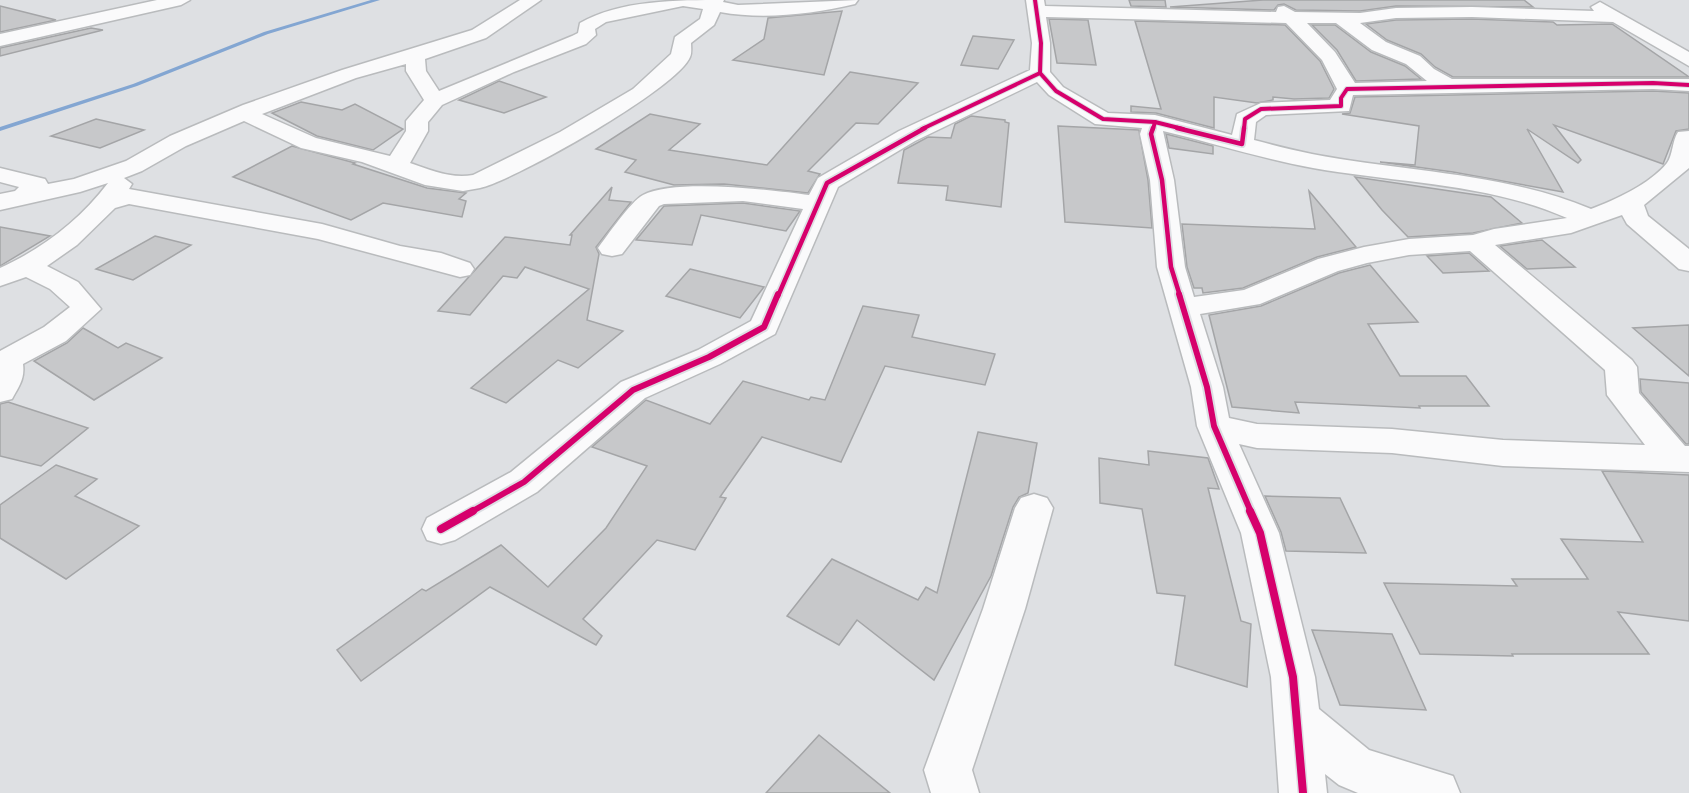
<svg xmlns="http://www.w3.org/2000/svg" width="1689" height="793" viewBox="0 0 1689 793" font-family="Mulish,sans-serif">
  <rect width="100%" height="100%" fill="#dee0e3"/>
  <g fill="none" stroke-linecap="round" stroke-linejoin="round">
    <polygon fill="#83a6d2" fill-rule="evenodd" points="371,0 380,0 268,34 137,86 0,131 0,127 133,84 264,32"/>
  </g>
  <g fill="#c7c8ca" stroke="#a4a5a7" stroke-width="1.5">
    <polygon points="1129,0 1165,0 1166,7 1131,6"/>
    <polygon points="1263,0 1524,0 1533,7 1396,6 1360,11 1296,10 1284,4 1278,5 1274,10 1170,7"/>
    <polygon points="0,6 56,20 0,32"/>
    <polygon points="842,11 824,75 733,60 764,39 768,18"/>
    <polygon points="1049,19 1088,20 1096,65 1057,63"/>
    <polygon points="1472,19 1553,22 1557,25 1612,24 1689,77 1453,77 1435,67 1421,54 1387,40 1366,24 1396,20"/>
    <polygon points="1135,21 1285,25 1320,61 1334,89 1329,98 1294,99 1273,97 1273,100 1257,103 1214,97 1214,128 1156,113 1131,112 1131,106 1161,109"/>
    <polygon points="1312,25 1335,25 1371,52 1405,66 1421,79 1356,81 1337,50"/>
    <polygon points="91,28 103,30 0,56 0,48"/>
    <polygon points="973,36 1014,40 998,69 961,65"/>
    <polygon points="850,72 918,83 878,124 856,123 808,171 820,174 808,193 724,184 674,185 625,172 636,160 596,149 650,114 700,124 669,150 767,165"/>
    <polygon points="499,81 546,97 504,113 459,100"/>
    <polygon points="1653,91 1689,93 1689,129 1676,131 1663,164 1554,125 1581,160 1578,163 1527,129 1563,192 1453,172 1380,162 1415,165 1419,126 1342,114 1350,113 1355,97"/>
    <polygon points="301,102 342,110 355,104 403,129 373,150 317,136 272,113"/>
    <polygon points="971,116 1005,120 1005,122 1009,123 1001,207 946,200 948,186 898,183 904,150 928,137 951,138 955,124"/>
    <polygon points="96,119 144,130 100,148 51,136"/>
    <polygon points="1058,126 1139,130 1148,180 1152,228 1065,222"/>
    <polygon points="1166,134 1213,146 1213,154 1169,148"/>
    <polygon points="292,146 355,163 353,164 427,188 466,193 459,199 466,201 462,217 383,203 351,220 233,177"/>
    <polygon points="1355,177 1491,197 1522,223 1473,233 1408,237 1382,210"/>
    <polygon points="612,187 609,200 631,202 596,247 599,254 587,320 623,331 578,368 558,360 506,403 471,388 589,289 525,267 517,278 503,276 470,315 438,311 505,237 570,245 572,235 570,235"/>
    <polygon points="1309,191 1356,247 1317,257 1243,288 1203,293 1202,288 1194,288 1187,267 1182,224 1315,229"/>
    <polygon points="743,203 800,211 786,231 701,215 692,245 636,240 664,206"/>
    <polygon points="0,227 50,236 0,266"/>
    <polygon points="155,236 191,245 133,280 96,269"/>
    <polygon points="1542,240 1575,267 1527,269 1500,246"/>
    <polygon points="1469,253 1489,271 1443,273 1427,256"/>
    <polygon points="1370,265 1418,322 1368,324 1400,376 1466,376 1489,406 1419,406 1420,408 1295,402 1299,413 1232,407 1209,315 1261,306 1339,273"/>
    <polygon points="690,269 764,287 740,318 666,296"/>
    <polygon points="863,306 919,315 912,337 995,354 985,385 885,366 841,462 762,437 720,497 726,498 695,550 657,540 583,619 602,636 596,645 490,587 361,681 337,650 422,589 426,591 501,545 548,587 606,528 647,466 592,447 646,400 710,424 743,381 809,400 811,397 825,400"/>
    <polygon points="1689,325 1689,376 1633,328"/>
    <polygon points="83,328 118,348 126,343 162,358 94,400 34,361 67,343"/>
    <polygon points="1640,379 1689,383 1689,444 1686,444 1641,392"/>
    <polygon points="8,402 88,428 41,466 0,456 0,404"/>
    <polygon points="978,432 1037,443 1028,493 1019,497 1013,507 991,576 934,680 857,620 839,645 787,616 832,559 918,600 926,587 937,593"/>
    <polygon points="1148,451 1208,458 1219,489 1208,488 1241,621 1251,624 1247,687 1175,665 1185,596 1157,593 1142,509 1100,503 1099,458 1149,465"/>
    <polygon points="56,465 97,479 75,496 139,526 66,579 0,538 0,505"/>
    <polygon points="1602,471 1689,475 1689,621 1618,612 1649,654 1512,654 1513,656 1420,654 1384,583 1517,586 1512,579 1588,579 1561,539 1643,542"/>
    <polygon points="1265,496 1340,498 1366,553 1286,551 1281,532"/>
    <polygon points="1312,630 1392,634 1426,710 1340,705"/>
    <polygon points="819,735 890,793 766,793"/>
  </g>
  <g fill="none" stroke-linecap="round" stroke-linejoin="round">
    <defs>
      <g id="minor">
        <polygon points="157,0 190,0 181,5 0,46 0,34"/>
        <path d="M 520,0 L 541,0 L 486,38 L 425,59 L 426,71 L 439,91 L 572,36 L 578,33 L 580,23 C 620,0 677,0 724,0 L 723,2 L 738,5 L 858,0 L 855,4 C 812,14 764,20 720,12 L 714,25 L 691,43 C 691,47 692,53 690,57 C 678,88 515,180 480,188 L 463,191 L 425,185 L 362,162 L 301,148 L 244,121 L 186,146 L 142,171 L 124,178 L 132,184 L 129,189 L 322,224 L 400,246 L 441,253 L 470,263 L 474,269 L 470,275 L 460,277 L 318,239 L 129,204 L 115,208 L 77,245 L 47,266 L 78,282 L 101,309 L 66,341 L 23,364 C 25,379 19,386 12,399 L 0,402 L 0,351 L 44,327 L 70,307 L 50,289 L 26,277 L 0,286 L 0,268 C 42,249 80,220 108,183 L 80,192 L 0,210 L 0,194 L 15,191 L 19,187 L 0,182 L 0,168 L 45,179 L 48,184 L 74,179 L 126,161 L 170,136 L 243,105 L 342,70 L 472,30 ZM 683,6 L 703,9 L 700,19 L 675,37 L 671,54 L 633,89 L 560,132 L 473,175 C 451,179 431,170 410,163 L 428,131 L 428,122 L 442,105 L 514,72 L 586,44 L 596,35 L 595,29 L 606,22 ZM 406,64 L 406,71 L 424,100 L 406,121 L 406,131 L 390,156 L 316,138 L 262,114 L 356,78 Z"/>
        <path d="M 1026,0 L 1044,0 L 1045,6 L 1276,12 L 1278,7 L 1284,6 L 1295,12 L 1360,13 L 1396,8 L 1472,7 L 1594,11 L 1591,7 L 1600,2 L 1689,52 L 1689,66 L 1613,22 L 1472,17 L 1396,18 L 1360,23 L 1386,42 L 1420,56 L 1434,69 L 1452,79 L 1689,79 L 1689,91 L 1653,89 L 1353,95 L 1349,111 L 1266,115 L 1256,122 L 1254,140 C 1273,145 1293,150 1312,154 C 1405,172 1502,172 1591,209 C 1615,200 1650,184 1667,163 C 1673,155 1672,141 1678,132 L 1689,131 L 1689,168 L 1644,205 L 1648,216 L 1689,249 L 1689,271 L 1679,269 L 1627,224 L 1622,215 L 1571,233 L 1495,245 L 1632,360 L 1637,367 L 1639,393 L 1685,446 L 1689,446 L 1689,472 L 1503,466 L 1392,453 L 1257,448 L 1239,444 L 1279,533 L 1315,677 L 1319,709 L 1369,750 L 1453,776 L 1460,793 L 1358,793 L 1339,785 L 1325,774 L 1327,793 L 1279,793 L 1271,677 L 1241,533 L 1197,426 L 1191,387 L 1157,267 L 1150,180 L 1140,134 L 1142,128 L 1095,124 L 1049,95 L 1037,82 L 915,141 L 838,187 L 775,334 L 720,364 L 645,398 L 537,492 L 455,540 L 441,544 L 427,540 L 422,529 L 427,518 L 511,472 L 621,382 L 698,350 L 751,321 L 803,209 L 743,201 L 664,204 L 659,206 L 622,254 L 612,256 L 602,254 L 598,248 C 607,236 631,201 643,195 C 675,178 772,190 809,195 L 818,178 L 899,131 L 1030,70 L 1032,43 ZM 1046,17 L 1286,23 L 1322,60 L 1337,89 L 1330,100 L 1261,103 L 1237,114 L 1232,135 L 1155,115 L 1108,113 L 1063,87 L 1050,72 L 1050,43 ZM 1307,23 L 1336,23 L 1372,50 L 1406,64 L 1427,81 L 1355,83 L 1335,52 ZM 1163,131 C 1213,143 1263,159 1313,168 C 1397,183 1488,183 1567,218 L 1494,229 L 1473,235 L 1409,239 L 1364,247 L 1318,259 L 1244,290 L 1194,297 L 1185,267 L 1174,180 ZM 1470,251 L 1605,370 L 1607,395 L 1645,445 L 1503,440 L 1392,429 L 1257,424 L 1229,418 L 1223,387 L 1200,314 L 1260,304 L 1338,271 L 1367,263 L 1409,255 Z"/>
        <polygon points="1034,494 1047,498 1053,508 1025,609 972,770 979,793 931,793 924,770 983,609 1015,508 1021,498"/>
      </g>
    </defs>
    <use href="#minor" stroke="#b9bbbd" stroke-width="3"/>
    <use href="#minor" fill="#fafafb" fill-rule="evenodd"/>
    <defs>
      <g id="cycleway-far3">
        <polyline points="1035,0 1041,43 1040,73 1056,91 1103,119 1155,122 1183,129"/>
        <polyline points="922,129 1040,73"/>
        <polyline points="1153,129 1155,122"/>
        <polyline points="1244,129 1245,119 1261,109 1341,106 1341,98 1347,89 1653,83 1689,85"/>
      </g>
      <g id="cycleway-far2">
        <polyline points="1153,128 1151,134 1162,180 1171,267 1180,296"/>
        <polyline points="1177,128 1242,144 1244,128"/>
        <polyline points="778,296 827,183 925,128"/>
      </g>
      <g id="cycleway-far1">
        <polyline points="1179,294 1207,387 1214,426 1251,512"/>
        <polyline points="471,512 524,482 633,390 709,357 764,327 778,294"/>
      </g>
      <g id="cycleway">
        <polyline points="1250,511 1260,533 1293,677 1303,793"/>
        <polyline points="441,529 473,511"/>
      </g>
    </defs>
    <use href="#cycleway-far3" stroke="#dddfe4" stroke-width="6"/>
    <use href="#cycleway-far2" stroke="#dddfe4" stroke-width="8"/>
    <use href="#cycleway-far1" stroke="#dddfe4" stroke-width="10"/>
    <use href="#cycleway" stroke="#dddfe4" stroke-width="11"/>
    <use href="#cycleway-far3" stroke="#d6006c" stroke-width="4"/>
    <use href="#cycleway-far2" stroke="#d6006c" stroke-width="4.5"/>
    <use href="#cycleway-far1" stroke="#d6006c" stroke-width="6"/>
    <use href="#cycleway" stroke="#d6006c" stroke-width="8"/>
  </g>
</svg>
